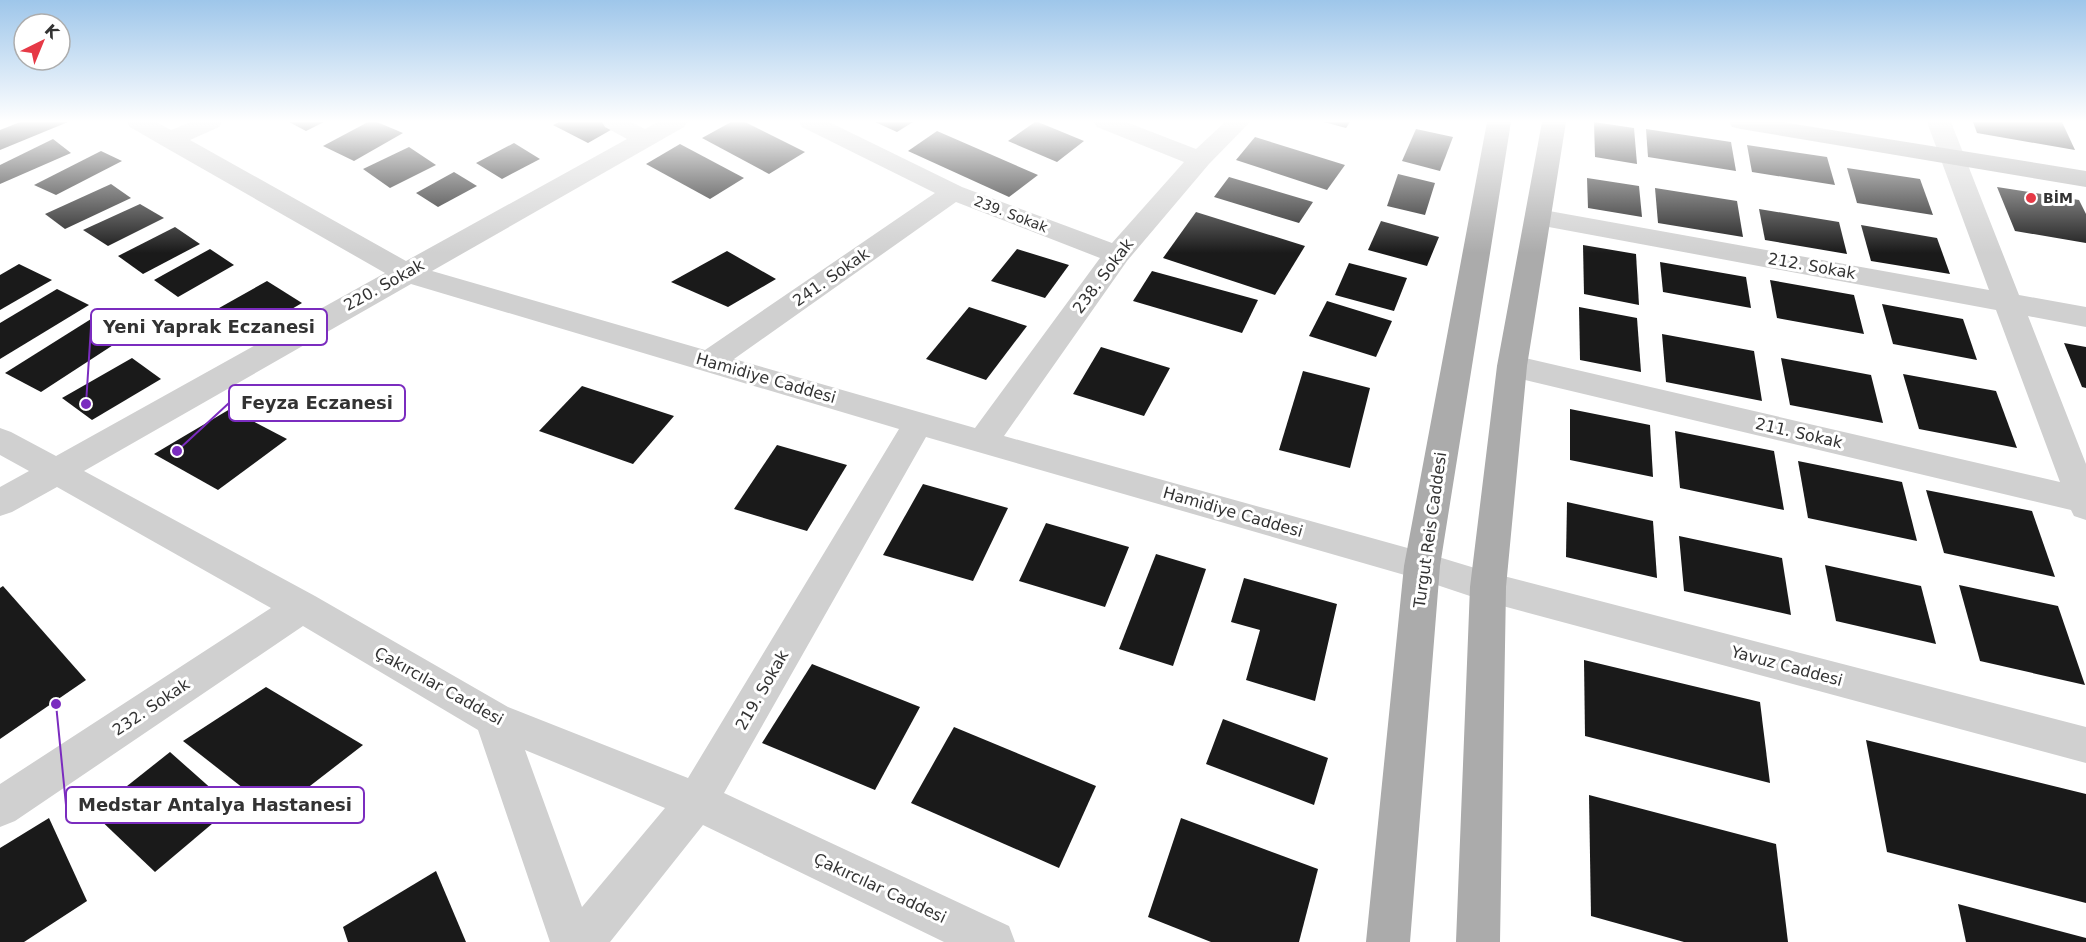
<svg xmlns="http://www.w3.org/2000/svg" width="2086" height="942" viewBox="0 0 2086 942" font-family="'DejaVu Sans',sans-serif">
  <rect width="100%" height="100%" fill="#fff"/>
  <g fill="#1a1a1a">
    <polygon points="20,122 68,122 0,150 0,130"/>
    <polygon points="289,122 324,122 306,131"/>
    <polygon points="368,122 377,122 403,133 354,161 323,146"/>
    <polygon points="559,122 604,122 616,127 588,143 553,125"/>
    <polygon points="731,122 745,122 805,152 769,174 702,138"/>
    <polygon points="875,122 913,122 897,132"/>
    <polygon points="1035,122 1038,122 1084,141 1057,162 1008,141"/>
    <polygon points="1324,122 1350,122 1346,128"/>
    <polygon points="1594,122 1634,128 1637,164 1595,157"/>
    <polygon points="1973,122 2062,122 2075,150 1977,133"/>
    <polygon points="1416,129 1453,137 1440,171 1402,161"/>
    <polygon points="1646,129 1731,142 1736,171 1648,157"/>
    <polygon points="937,131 1038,175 1009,197 908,151"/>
    <polygon points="1255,137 1345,165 1327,190 1236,160"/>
    <polygon points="53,139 71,153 0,184 0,165"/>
    <polygon points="514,143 540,159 502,179 476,163"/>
    <polygon points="680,144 744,178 710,199 646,164"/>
    <polygon points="1747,145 1827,157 1835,185 1752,172"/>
    <polygon points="409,147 436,165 390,188 363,169"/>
    <polygon points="101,151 122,161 56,195 34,185"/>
    <polygon points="1847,168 1920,179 1933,215 1857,203"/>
    <polygon points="454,172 477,186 438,207 416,193"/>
    <polygon points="1398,174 1435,183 1425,215 1387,206"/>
    <polygon points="1229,177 1313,202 1299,223 1214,197"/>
    <polygon points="1587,178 1639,186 1642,217 1588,208"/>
    <polygon points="111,184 131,198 65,229 45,214"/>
    <polygon points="1997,187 2079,200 2086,214 2086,243 2015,231"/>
    <polygon points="1655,188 1737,201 1743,237 1658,223"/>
    <polygon points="140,204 164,218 108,246 83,230"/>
    <polygon points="1759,209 1839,222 1847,254 1765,240"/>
    <polygon points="1196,212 1305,246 1275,295 1163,258"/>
    <polygon points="1381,221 1439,237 1427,266 1368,250"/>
    <polygon points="1861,225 1937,238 1950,274 1871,261"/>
    <polygon points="175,227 200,244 143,274 118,256"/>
    <polygon points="1583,245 1636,254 1639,305 1584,294"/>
    <polygon points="210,249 234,265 178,297 154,280"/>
    <polygon points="1017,249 1069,265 1045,298 991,281"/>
    <polygon points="727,251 776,279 728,307 671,282"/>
    <polygon points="1660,262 1746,277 1751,308 1663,292"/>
    <polygon points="1349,263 1407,278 1394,311 1335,295"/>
    <polygon points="19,264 52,280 0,310 0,275"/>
    <polygon points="1152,271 1258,300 1242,333 1133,301"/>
    <polygon points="1770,280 1854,295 1864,334 1777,318"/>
    <polygon points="267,281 302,303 237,341 203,317"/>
    <polygon points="57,289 89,305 0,359 0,323"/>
    <polygon points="1327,301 1392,321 1376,357 1309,336"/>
    <polygon points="1882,304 1963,319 1977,360 1893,344"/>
    <polygon points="969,307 1027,326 986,380 926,359"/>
    <polygon points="1579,307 1637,318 1641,372 1580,360"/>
    <polygon points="91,319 127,336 41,392 5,373"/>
    <polygon points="1662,334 1754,351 1762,401 1666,382"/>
    <polygon points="2064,343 2086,347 2086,388 2082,387"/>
    <polygon points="1101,347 1170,368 1144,416 1073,394"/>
    <polygon points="132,358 161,379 92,420 62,398"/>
    <polygon points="1781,358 1871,375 1883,423 1790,405"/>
    <polygon points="1303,371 1370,388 1350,468 1279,450"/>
    <polygon points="1903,374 1996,391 2017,448 1919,429"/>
    <polygon points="582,386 674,416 633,464 539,431"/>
    <polygon points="230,409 287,439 218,490 154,454"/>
    <polygon points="1570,409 1650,425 1653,477 1570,460"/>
    <polygon points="1675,431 1774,451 1784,510 1680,488"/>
    <polygon points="777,445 847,465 807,531 734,509"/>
    <polygon points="1798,461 1902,482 1917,541 1808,518"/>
    <polygon points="923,484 1008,508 973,581 883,555"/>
    <polygon points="1926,490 2032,511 2055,577 1944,553"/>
    <polygon points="1567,502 1653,521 1657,578 1566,557"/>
    <polygon points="1046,523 1129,547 1105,607 1019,581"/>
    <polygon points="1679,536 1782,558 1791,615 1684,591"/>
    <polygon points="1156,554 1206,569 1173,666 1119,649"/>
    <polygon points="1825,565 1921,586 1936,644 1836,621"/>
    <polygon points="1244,578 1337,604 1315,701 1246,680 1260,630 1231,622"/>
    <polygon points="1959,585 2058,606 2085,685 1980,661"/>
    <polygon points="3,586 86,680 0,739 0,588"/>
    <polygon points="1584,660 1760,702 1770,783 1585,736"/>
    <polygon points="812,664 920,707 875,790 762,743"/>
    <polygon points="266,687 363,745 275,813 183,741"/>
    <polygon points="1223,719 1328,758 1314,805 1206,764"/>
    <polygon points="954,727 1096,786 1059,868 911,803"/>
    <polygon points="1866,740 2086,794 2086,903 1887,852"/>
    <polygon points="170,752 232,807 155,872 93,813"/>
    <polygon points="1589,795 1776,844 1788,942 1684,942 1591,916"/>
    <polygon points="49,818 87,901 24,942 0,942 0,848"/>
    <polygon points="1181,818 1318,869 1299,942 1211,942 1148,917"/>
    <polygon points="436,871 466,942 348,942 343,927"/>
    <polygon points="1958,904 2086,938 2086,942 1966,942"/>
  </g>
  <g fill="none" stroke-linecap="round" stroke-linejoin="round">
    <g fill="#d0d0d0" fill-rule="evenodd">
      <path d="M 127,122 L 156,122 L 171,130 L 191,122 L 222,122 L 219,127 L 190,140 L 406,261 L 627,139 L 605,127 L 602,122 L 631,122 L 645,129 L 658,122 L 687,122 L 684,127 L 432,271 L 705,350 L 935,193 L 802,127 L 799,122 L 829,122 L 962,187 L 1112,243 L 1184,162 L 1097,127 L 1094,122 L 1126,122 L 1196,149 L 1225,122 L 1250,122 L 1209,164 L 1127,261 L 1004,436 L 1422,552 L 1488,572 L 2086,727 L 2086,763 L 1488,602 L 1422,580 L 926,437 L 724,793 L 1009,926 L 1015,942 L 944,942 L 703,825 L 610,942 L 550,942 L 478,730 L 303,626 L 15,821 L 0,827 L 0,784 L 271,608 L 57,487 L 12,512 L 0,516 L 0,487 L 29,471 L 0,455 L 0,428 L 11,432 L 56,456 L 385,273 L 161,145 L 130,127 ZM 956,202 L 1100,258 L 975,428 L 734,359 ZM 411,284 L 899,429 L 688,778 L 508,707 L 315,596 L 84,471 ZM 525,750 L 665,808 L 582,907 Z"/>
      <polygon points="1927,122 1951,122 2019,295 2086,307 2086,327 2028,316 2086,464 2086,520 2074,516 2071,510 1512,377 1501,373 1497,366 1501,359 1512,355 2060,482 1996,310 1538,225 1529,223 1525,217 1529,211 1538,209 1989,290"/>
    </g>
    <g fill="#ababab" fill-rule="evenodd">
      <polygon points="1487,122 1511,122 1440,566 1410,942 1366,942 1404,566"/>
      <polygon points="1542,122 1566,122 1527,366 1506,587 1500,942 1456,942 1470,587 1497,366"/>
      <polygon points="1729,122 1782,122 2086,171 2086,187 1741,129 1732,127"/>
    </g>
  </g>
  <linearGradient id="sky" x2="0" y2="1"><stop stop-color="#9ec6ea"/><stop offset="0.48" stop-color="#fff"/><stop offset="1" stop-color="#fff" stop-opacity="0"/></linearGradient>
  <rect width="2086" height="253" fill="url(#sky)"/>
  <circle fill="#e63946" stroke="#fff" stroke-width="2" cx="2031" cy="198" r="6"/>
  <g text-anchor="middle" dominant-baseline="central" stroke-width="6" stroke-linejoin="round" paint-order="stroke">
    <g font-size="14" font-weight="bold" fill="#333" stroke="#fff" text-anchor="start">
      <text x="2043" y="198">BİM</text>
    </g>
    <g font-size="14" fill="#333" stroke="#fff">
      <text transform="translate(1011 214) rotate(21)">239. Sokak</text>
    </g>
    <g font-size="16" fill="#333" stroke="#fff">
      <text transform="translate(1812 266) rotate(10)">212. Sokak</text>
      <text transform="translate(1103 276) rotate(-53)">238. Sokak</text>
      <text transform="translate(831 277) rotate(-35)">241. Sokak</text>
      <text transform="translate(384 285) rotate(-29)">220. Sokak</text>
      <text transform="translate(766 378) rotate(16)">Hamidiye Caddesi</text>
      <text transform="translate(1799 433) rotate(13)">211. Sokak</text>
      <text transform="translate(1233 512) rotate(16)">Hamidiye Caddesi</text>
      <text transform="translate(1430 530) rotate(-82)">Turgut Reis Caddesi</text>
      <text transform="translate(1787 666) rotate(15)">Yavuz Caddesi</text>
      <text transform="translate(439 686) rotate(29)">Çakırcılar Caddesi</text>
      <text transform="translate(762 690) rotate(-60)">219. Sokak</text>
      <text transform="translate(151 707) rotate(-34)">232. Sokak</text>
      <text transform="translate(880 888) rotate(25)">Çakırcılar Caddesi</text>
    </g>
  </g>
  <path fill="none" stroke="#7b2cbf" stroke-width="2" d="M86 404L91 327M177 451L229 403M56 704L66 805"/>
  <g fill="#7b2cbf" stroke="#fff" stroke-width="2">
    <circle cx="86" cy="404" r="6"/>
    <circle cx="177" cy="451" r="6"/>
    <circle cx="56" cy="704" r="6"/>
  </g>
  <g fill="#fff" stroke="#7b2cbf" stroke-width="2">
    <rect x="91" y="309" width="236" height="36" rx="6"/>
    <rect x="229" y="385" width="176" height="36" rx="6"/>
    <rect x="66" y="787" width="298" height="36" rx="6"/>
  </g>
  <g font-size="18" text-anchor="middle" font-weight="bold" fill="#333">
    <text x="209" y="333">Yeni Yaprak Eczanesi</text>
    <text x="317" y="409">Feyza Eczanesi</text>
    <text x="215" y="811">Medstar Antalya Hastanesi</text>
  </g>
  <g transform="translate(42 42) rotate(43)"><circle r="28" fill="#ffffff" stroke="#adadad" stroke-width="1.5"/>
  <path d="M0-4.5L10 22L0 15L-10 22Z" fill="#e63946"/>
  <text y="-9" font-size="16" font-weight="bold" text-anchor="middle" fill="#333333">K</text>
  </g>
</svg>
